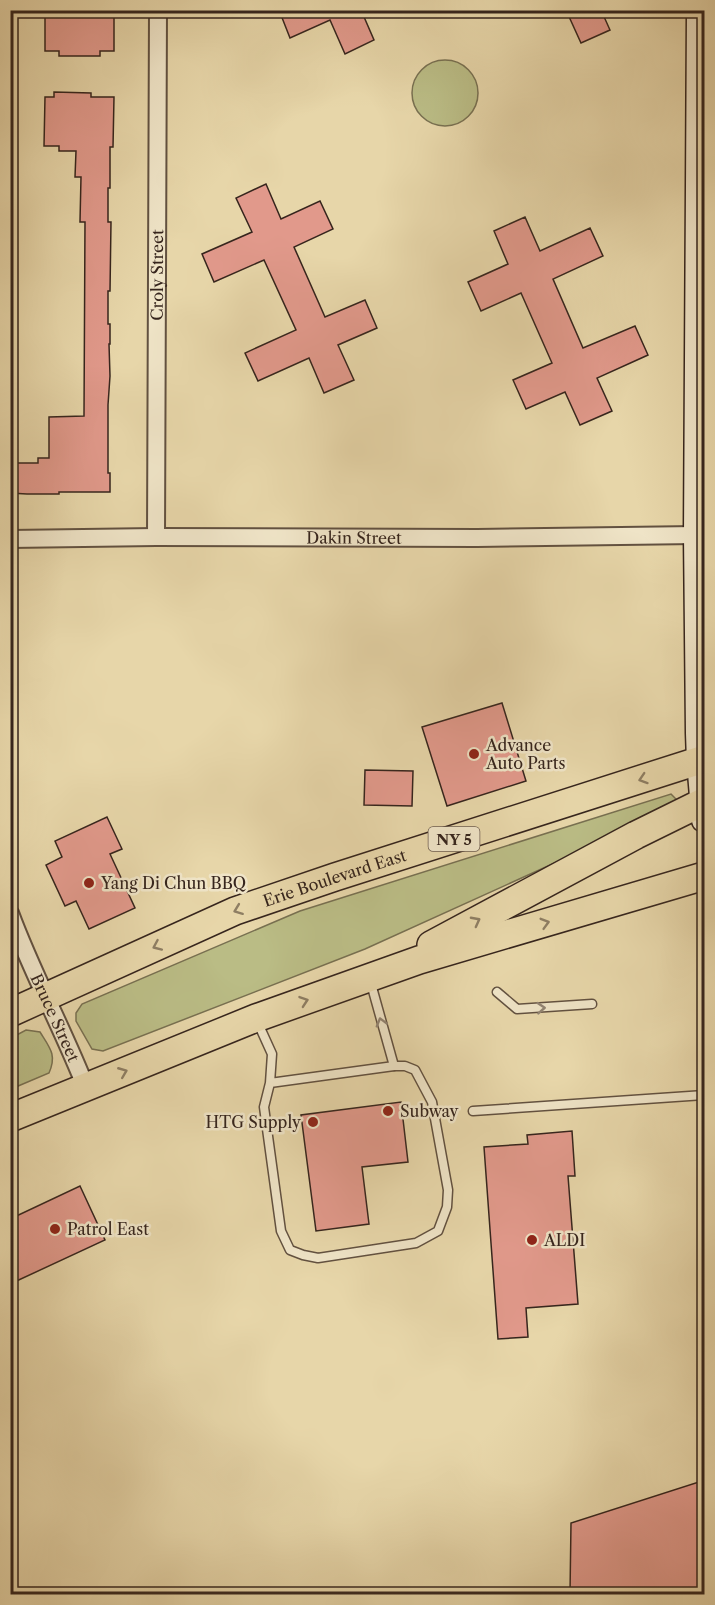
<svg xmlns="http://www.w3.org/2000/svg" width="715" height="1605" viewBox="0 0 715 1605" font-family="'Libre Caslon Text',serif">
  <rect width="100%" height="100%" fill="#e7d6a9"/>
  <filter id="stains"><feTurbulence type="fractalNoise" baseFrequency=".00333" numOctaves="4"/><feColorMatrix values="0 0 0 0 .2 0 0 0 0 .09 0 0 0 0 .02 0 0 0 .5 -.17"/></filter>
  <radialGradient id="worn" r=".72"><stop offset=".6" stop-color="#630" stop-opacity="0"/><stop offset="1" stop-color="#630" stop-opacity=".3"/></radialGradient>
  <g fill="#babc85" stroke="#787051" stroke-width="1.5">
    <circle cx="445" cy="93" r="33"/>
    <polygon points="671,794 676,799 677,807 667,812 365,949 103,1051 92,1049 76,1021 76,1013 82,1004 300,911"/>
    <path d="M 26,1030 L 40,1032 C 50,1048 57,1055 49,1073 L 11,1089 L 11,1038 Z"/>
  </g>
  <g fill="#e1998b" stroke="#36251d" stroke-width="1.5">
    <polygon points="45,10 114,10 114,51 100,51 100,56 59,56 59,51 45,51"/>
    <polygon points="279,10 361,10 374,40 345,54 330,20 290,38"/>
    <polygon points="566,10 601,10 610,30 581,43"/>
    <polygon points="54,92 91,93 91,97 114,97 113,147 110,147 110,188 108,188 108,222 111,222 110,291 108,291 108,324 110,324 110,344 109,344 110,376 108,405 108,473 110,473 110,492 59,492 59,494 27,494 10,493 10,463 38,463 38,458 49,458 49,417 84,416 85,222 80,222 81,177 75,177 76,151 59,151 59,146 44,146 45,97 54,97"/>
    <polygon points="266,184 281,219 320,201 333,229 294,247 325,317 365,300 377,328 338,345 354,380 324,393 309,358 258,381 245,353 296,330 264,260 214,282 202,254 252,232 236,198"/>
    <polygon points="525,217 540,251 590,228 603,256 553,279 583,348 635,326 648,355 597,378 612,411 580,425 565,392 526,409 513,380 552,363 521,293 481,311 468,282 508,264 494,231"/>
    <polygon points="502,703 526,781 447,806 422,727"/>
    <polygon points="365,770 413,771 412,806 364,805"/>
    <polygon points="107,817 122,849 110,854 135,908 89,929 76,901 65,906 46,865 62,857 55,841"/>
    <polygon points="401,1102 408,1162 362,1167 369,1224 316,1231 301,1115"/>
    <polygon points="572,1131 575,1176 568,1176 578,1304 526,1308 528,1337 498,1339 484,1147 528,1144 527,1135"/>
    <polygon points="80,1186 105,1240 10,1284 10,1219"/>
    <polygon points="705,1480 705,1594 570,1594 571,1523"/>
  </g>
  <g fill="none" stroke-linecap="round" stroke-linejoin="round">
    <defs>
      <g id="lane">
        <polyline points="10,794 10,796"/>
        <polyline points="370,980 394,1066"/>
        <polyline points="497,992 517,1009 592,1004"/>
        <polyline points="257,1021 272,1054 270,1083 264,1107 281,1231 290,1250 303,1255 318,1258 416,1243 438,1231 447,1207 448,1190 432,1102 415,1070 405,1066 394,1066 270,1083"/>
        <polyline points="473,1111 704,1095"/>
      </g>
      <g id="street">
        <path id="s1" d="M 156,537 L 158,10"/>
        <path id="s2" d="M 10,539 L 156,537 L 477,538 L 696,535"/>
        <path id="s3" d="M 10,913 C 32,973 63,1029 86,1088"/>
      </g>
      <polyline id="secondary" points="699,10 696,535 698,733 699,761 704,820"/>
      <g id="primary">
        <polyline points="431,945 636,835 703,802"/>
        <path id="s4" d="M 10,1013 L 235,911 L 335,877 L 704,759"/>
        <polyline points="10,1118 256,1018 419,960 704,876"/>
      </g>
    </defs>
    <use href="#lane" stroke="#625140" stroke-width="11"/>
    <use href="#street" stroke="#625140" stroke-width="20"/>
    <use href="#secondary" stroke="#36251d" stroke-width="27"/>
    <use href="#primary" stroke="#36251d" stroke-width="30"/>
    <use href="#lane" stroke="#efe4c7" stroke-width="8"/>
    <use href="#street" stroke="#efe4c7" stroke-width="16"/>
    <use href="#secondary" stroke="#efe4c7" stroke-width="24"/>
    <use href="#primary" stroke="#e7d6a9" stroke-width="27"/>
  </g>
  <defs><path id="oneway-chevron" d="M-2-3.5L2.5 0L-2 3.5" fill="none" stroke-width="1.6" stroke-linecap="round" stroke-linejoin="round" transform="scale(1.5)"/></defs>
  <g stroke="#8e7e63">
    <use href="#oneway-chevron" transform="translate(643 779) rotate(162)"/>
    <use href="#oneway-chevron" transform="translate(238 910) rotate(159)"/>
    <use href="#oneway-chevron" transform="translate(476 921) rotate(-28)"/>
    <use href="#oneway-chevron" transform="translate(545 923) rotate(-16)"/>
    <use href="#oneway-chevron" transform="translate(157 946) rotate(156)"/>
    <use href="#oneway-chevron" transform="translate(304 1001) rotate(-19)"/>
    <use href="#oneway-chevron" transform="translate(123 1072) rotate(-22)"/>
  </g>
  <g stroke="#928472">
    <use href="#oneway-chevron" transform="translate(541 1008) rotate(-4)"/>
    <use href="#oneway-chevron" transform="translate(381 1022) rotate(-106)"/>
  </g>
  <g fill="#8f2418" stroke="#efe4c7" stroke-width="2">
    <circle cx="474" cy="754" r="6"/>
    <circle cx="89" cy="883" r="6"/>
    <circle cx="388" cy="1111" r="6"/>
    <circle cx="313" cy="1122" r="6"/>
    <circle cx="55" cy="1229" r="6"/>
    <circle cx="532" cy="1240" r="6"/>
  </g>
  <g text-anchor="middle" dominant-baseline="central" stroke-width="5" stroke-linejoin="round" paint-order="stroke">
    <rect fill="#efe4c7" stroke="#6e5e50" stroke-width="1.5" x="428.5" y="827" width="51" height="24" rx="4.5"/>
    <g font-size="15" font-weight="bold" fill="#36251d">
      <text x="454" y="839">NY 5</text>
    </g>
    <g font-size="16" fill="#36251d" stroke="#efe4c7">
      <text stroke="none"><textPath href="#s1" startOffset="262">Croly Street</textPath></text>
      <text stroke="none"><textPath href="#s2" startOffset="344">Dakin Street</textPath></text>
      <text stroke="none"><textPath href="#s4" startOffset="352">Erie Boulevard East</textPath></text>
      <text stroke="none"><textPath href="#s3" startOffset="114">Bruce Street</textPath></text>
    </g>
    <g font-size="16" fill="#36251d" stroke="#efe4c7" text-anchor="start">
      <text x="486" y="745">Advance<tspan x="486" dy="18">Auto Parts</tspan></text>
      <text x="101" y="883">Yang Di Chun BBQ</text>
      <text x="400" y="1111">Subway</text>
      <text x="301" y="1122" text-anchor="end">HTG Supply</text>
      <text x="67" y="1229">Patrol East</text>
      <text x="544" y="1240">ALDI</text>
    </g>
  </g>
  <rect width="715" height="1605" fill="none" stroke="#e7d6a9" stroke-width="36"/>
  <rect x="12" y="12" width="691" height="1581" fill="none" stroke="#36251d" stroke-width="3"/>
  <rect x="18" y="18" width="679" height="1569" fill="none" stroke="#36251d" stroke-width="1.5"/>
  <rect width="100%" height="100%" filter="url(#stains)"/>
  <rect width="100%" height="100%" fill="url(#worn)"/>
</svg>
